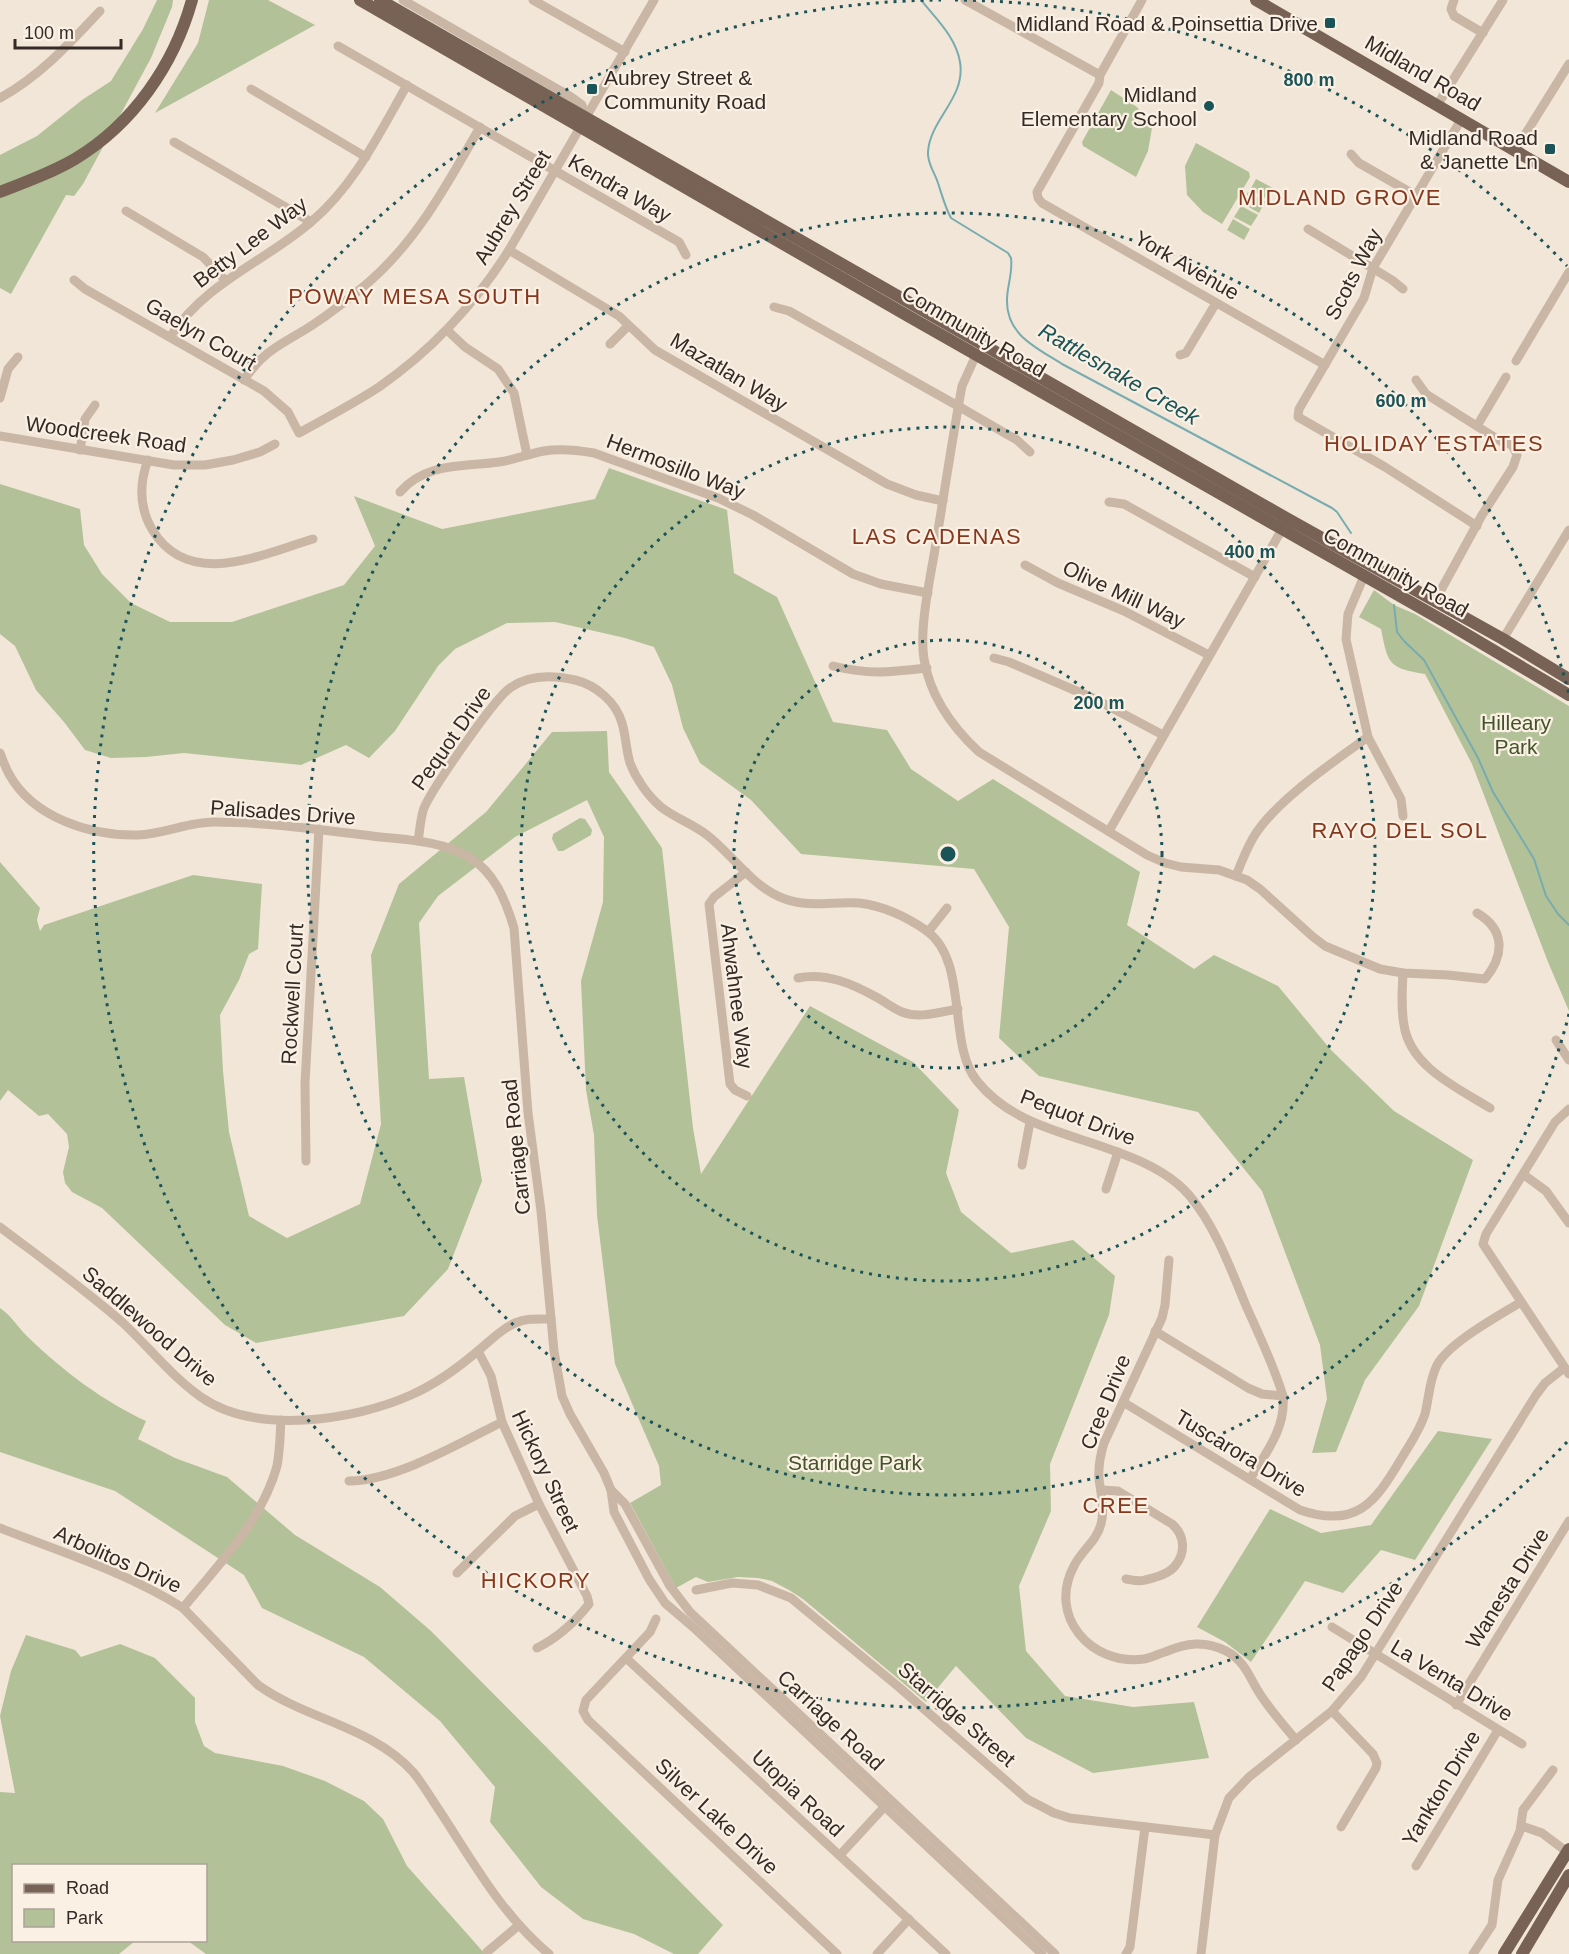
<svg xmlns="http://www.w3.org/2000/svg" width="1569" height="1954" viewBox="0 0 1569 1954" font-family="Helvetica,sans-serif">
  <rect width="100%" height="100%" fill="#f2e6d8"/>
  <g fill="#b3c198">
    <polygon points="157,0 173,0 172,7 151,58 83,184 74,196 66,195 11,294 0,288 0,155 37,136 82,100 111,81 143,29"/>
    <polygon points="209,0 268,0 315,25 155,113 198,43"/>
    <polygon points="1111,90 1137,107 1152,128 1148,151 1136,177 1083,146 1082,142"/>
    <polygon points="1196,143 1249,172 1250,177 1222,224 1203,212 1187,195 1185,166"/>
    <polygon points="1256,179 1273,188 1267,199 1250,190"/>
    <polygon points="1248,192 1265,202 1259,213 1242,203"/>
    <polygon points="1241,206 1258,215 1251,226 1234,217"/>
    <polygon points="1233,219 1250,229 1244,240 1227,230"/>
    <polygon points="609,468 727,510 734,573 777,597 833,722 887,730 911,769 958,801 993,779 1140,872 1127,925 1194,969 1214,955 1278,986 1331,1050 1394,1111 1473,1160 1419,1306 1365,1380 1336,1452 1312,1453 1327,1399 1320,1345 1262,1191 1198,1112 1039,1076 999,1038 1009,927 974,869 801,854 751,800 700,763 683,728 672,685 654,647 625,638 555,622 507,623 455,649 438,666 395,731 369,758 346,745 301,765 184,753 146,757 111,758 85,750 64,722 36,690 15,646 0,634 0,484 80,509 84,545 102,574 131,603 170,622 232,622 344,585 375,546 354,496 442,529 595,499"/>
    <path d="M 1374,590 L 1394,605 L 1415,614 L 1569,706 L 1569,1011 L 1548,962 L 1472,764 L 1425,674 C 1389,668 1388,665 1381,629 L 1359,617 Z"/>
    <polygon points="607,731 609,772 662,848 693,1128 701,1174 810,1006 913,1062 959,1110 946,1173 961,1212 1011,1253 1073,1240 1115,1276 1109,1315 1050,1464 1051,1511 1019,1586 1026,1651 1065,1696 1133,1707 1194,1702 1209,1758 1093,1773 1026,1738 956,1666 926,1702 803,1599 789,1590 772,1581 758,1578 738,1577 708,1582 696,1577 676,1588 630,1503 661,1485 659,1466 615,1364 597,1215 594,1135 586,1090 581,981 603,902 604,837 587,800 515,837 438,896 419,923 429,1079 464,1077 482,1181 448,1269 404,1316 256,1343 225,1325 102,1208 72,1192 65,1183 63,1172 69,1147 67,1134 48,1114 39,1116 8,1090 0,1101 0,862 40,908 37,920 40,931 44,925 193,875 262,884 258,949 249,954 239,980 220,1015 223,1071 229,1132 249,1216 287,1238 360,1204 381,1124 371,955 399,884 486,812 552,732"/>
    <polygon points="580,818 585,819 592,830 591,835 563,851 558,851 552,839 553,834"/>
    <path d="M 0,1308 C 12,1316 19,1329 29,1338 C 63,1371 103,1401 146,1421 L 138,1439 L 175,1458 L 227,1477 L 295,1535 L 380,1587 L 431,1631 L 723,1925 L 698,1954 L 674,1954 L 634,1934 L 583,1919 L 541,1887 L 490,1822 L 495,1787 L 440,1721 L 364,1657 L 262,1608 L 244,1575 L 115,1491 L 0,1452 Z"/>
    <polygon points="1438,1431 1492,1439 1415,1560 1381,1550 1343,1593 1305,1581 1251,1662 1225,1642 1197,1627 1270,1509 1321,1533 1371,1525"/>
    <polygon points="26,1635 75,1650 81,1657 120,1644 155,1658 195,1698 195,1722 204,1746 215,1753 283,1766 325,1781 364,1801 383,1819 407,1866 485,1954 206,1954 188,1941 206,1940 206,1866 14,1866 14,1940 135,1941 119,1954 0,1954 0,1792 15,1793 0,1716 11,1671"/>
  </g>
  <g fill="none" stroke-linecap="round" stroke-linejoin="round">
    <g stroke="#76acb0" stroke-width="2">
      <path d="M 921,0 C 936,19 956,37 960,62 C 966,98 930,119 928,152 C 927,163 935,173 938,183 C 942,195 945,207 951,218 L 1008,253 L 1011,258 C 1013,273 1007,286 1007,300 C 1006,335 1037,348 1062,364 L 1332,508 L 1337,512 L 1351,533"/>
      <polyline points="1394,605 1397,632 1404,641 1424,660 1478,758 1493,792 1534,859 1546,896 1558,914 1569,925"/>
    </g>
    <g stroke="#cab6a4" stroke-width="9">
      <polyline points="403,0 571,97 582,105 585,119"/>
      <polyline points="533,0 625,52"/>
      <polyline points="965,0 1100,75"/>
      <polyline points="1142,0 1100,75 1099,83 1037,192 1038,198 1042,203 1325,365"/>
      <polyline points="1454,0 1451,9 1454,16 1483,33"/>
      <polyline points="338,46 679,242 686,255"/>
      <polyline points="251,89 366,157"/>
      <path d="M 0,98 C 40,76 69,44 100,11"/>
      <polyline points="1438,104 1503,0"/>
      <polyline points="1462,118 1373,268 1364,298 1299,409 1298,417 1385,467 1477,526"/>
      <polyline points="174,142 311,222"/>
      <polyline points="1516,149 1569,64"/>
      <polyline points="1351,154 1359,163 1415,195"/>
      <polyline points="126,211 203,257 225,280"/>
      <polyline points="1308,229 1392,280 1403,289"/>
      <polyline points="509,250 619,316 655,350 887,484 916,495 943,501"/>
      <path d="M 74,280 L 85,289 L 264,391 L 288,412 L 299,433 C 326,418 353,404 379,387 C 432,350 475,304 509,250 L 654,0"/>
      <polyline points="774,307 789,311 958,406 1017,440 1030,452"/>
      <polyline points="447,330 465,347 498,369 514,393 527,455"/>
      <path d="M 170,337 C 206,282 263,263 311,222 C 354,186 379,134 407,85"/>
      <polyline points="610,344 628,326"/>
      <path d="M 976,355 L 962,386 C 952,440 944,495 935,549 C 930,580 919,628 924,659 C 930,696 951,726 979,752 L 1147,855 L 1165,863 L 1181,867 L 1219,870 L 1247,880 L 1260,889 L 1312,936 L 1325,946 L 1380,969 L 1403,973 L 1448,975 L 1485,979 C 1504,956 1506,930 1477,913"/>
      <polyline points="1180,355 1186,353 1216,303"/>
      <polyline points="1516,361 1569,272"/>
      <path d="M 244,380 C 265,349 281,345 311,326 C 331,313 350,298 369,282 C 418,239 448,183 480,127"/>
      <polyline points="1416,380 1426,394 1502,442 1512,445 1517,455 1513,467 1482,515 1435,601"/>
      <polyline points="0,398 8,369 18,357"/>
      <polyline points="1477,426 1506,377"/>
      <polyline points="0,436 174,465 205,465 233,460 260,452 275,444"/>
      <polyline points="80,450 85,419 95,405"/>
      <path d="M 148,460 C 139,484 139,508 153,531 C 190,590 262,554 313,539"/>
      <path d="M 400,492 C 426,462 464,467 499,462 C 514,460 528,454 544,451 C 561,448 577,450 594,453 L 718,498 L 753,515 L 853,574 L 881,584 L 928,593"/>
      <polyline points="1109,502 1124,504 1255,577"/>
      <polyline points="1025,565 1058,583 1124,611 1209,655"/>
      <polyline points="1364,576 1348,614 1346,639 1368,737 1401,799 1403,816"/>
      <polyline points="1503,639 1569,530"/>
      <polyline points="994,658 1009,662 1095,699 1163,735"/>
      <path d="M 833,666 C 869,675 891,672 927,668"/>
      <path d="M 0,753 C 3,760 5,767 9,774 C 33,818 91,836 138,835 C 163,834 189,822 214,822 C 266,822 320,830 372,836 C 404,840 440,840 469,857 C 495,873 505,899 514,928 L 528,1113 L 541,1211 L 554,1351 L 562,1396 L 570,1414 L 604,1473 L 611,1490 L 614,1512 L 649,1579 L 665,1603 L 693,1627 L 1042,1954"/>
      <polyline points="1109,831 1285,524"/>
      <path d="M 418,841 C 420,831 420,819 424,808 C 432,789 494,699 510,688 C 529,674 553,675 575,680 C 596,685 616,702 622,723 C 626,736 626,750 630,763 C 636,779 648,796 661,807 C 675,818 693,824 707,835 C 733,855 753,888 785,899 C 809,908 834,901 859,903 C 884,906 907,917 927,931 C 969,962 947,1045 977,1081 C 1013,1126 1070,1133 1120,1153 C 1145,1162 1171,1174 1189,1195 C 1216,1227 1231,1270 1247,1308 C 1260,1337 1274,1366 1283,1396 C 1286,1428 1266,1453 1250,1479"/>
      <polyline points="746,872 714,897 709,904 730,1084 735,1090 747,1096"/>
      <path d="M 1236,876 C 1241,863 1246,850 1253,838 C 1274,802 1333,762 1368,737"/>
      <polyline points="928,932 947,908"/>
      <path d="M 1403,973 C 1402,991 1401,1008 1404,1025 C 1410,1067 1458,1088 1490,1108"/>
      <path d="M 798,978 C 826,972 853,984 878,998 C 885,1002 894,1009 902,1012 C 920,1019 939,1012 958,1009"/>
      <polyline points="1556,1040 1569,1060"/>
      <polyline points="1569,1109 1555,1122 1486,1234 1483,1244 1569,1374"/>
      <polyline points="306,1161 305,1083 319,829"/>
      <polyline points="1022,1165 1030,1122"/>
      <polyline points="1524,1175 1546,1191 1569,1223"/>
      <polyline points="1106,1189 1118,1152"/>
      <path d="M 0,1227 C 41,1258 83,1288 122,1322 C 148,1346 171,1376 201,1397 C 255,1435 353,1421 411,1395 C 436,1384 458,1368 479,1350 C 490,1341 501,1329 515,1323 C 526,1318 538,1319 551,1319"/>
      <path d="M 1169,1260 L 1165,1305 L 1162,1318 L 1104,1443 C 1100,1456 1098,1466 1099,1479 C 1101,1495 1105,1508 1101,1524 C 1097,1541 1081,1551 1074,1566 C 1047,1616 1091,1666 1144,1659 C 1151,1658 1158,1654 1165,1652 C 1186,1643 1205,1640 1226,1651 C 1246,1661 1250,1680 1262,1697 C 1272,1712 1284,1726 1296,1740"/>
      <polyline points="1155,1331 1248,1388 1262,1394 1283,1396"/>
      <path d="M 478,1351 L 491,1376 L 502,1422 L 539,1504 L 587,1596 L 589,1604 C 575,1622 557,1638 537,1648"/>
      <path d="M 1123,1402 L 1300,1510 C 1356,1529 1375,1503 1401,1459 C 1410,1444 1420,1430 1425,1414 C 1429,1398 1429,1381 1437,1365 C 1450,1342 1497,1317 1521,1302"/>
      <path d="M 349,1481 C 395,1481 460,1443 502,1422"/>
      <polyline points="611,1490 625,1504 670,1586 690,1612 1055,1954"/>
      <path d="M 1102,1490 L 1118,1491 L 1172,1524 C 1185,1535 1186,1553 1175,1566 C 1169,1574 1154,1578 1145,1580 C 1139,1582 1132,1580 1126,1579"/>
      <path d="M 0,1528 C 61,1552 128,1573 183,1608 L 258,1685 C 307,1720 371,1726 413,1772 C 423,1784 432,1800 441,1813 C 473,1862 503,1916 549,1954"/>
      <polyline points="457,1573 515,1516 539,1504"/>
      <polyline points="696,1590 732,1583 758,1585 791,1598 900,1688 1027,1799 1054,1813 1070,1818 1215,1835"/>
      <path d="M 183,1608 C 218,1565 262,1521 277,1466 C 280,1451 280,1435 281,1420"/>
      <polyline points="656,1619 650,1632 586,1700 583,1711 588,1720 837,1954"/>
      <polyline points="1332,1627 1522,1744"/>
      <polyline points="626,1658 946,1954"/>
      <polyline points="1456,1705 1569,1521"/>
      <polyline points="1332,1711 1373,1754 1377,1763 1376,1768 1341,1827"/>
      <polyline points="1522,1826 1542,1833 1567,1852"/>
      <polyline points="840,1855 887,1804"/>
      <polyline points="1416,1866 1498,1730"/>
      <polyline points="487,1952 519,1925"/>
      <polyline points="877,1954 909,1919"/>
      <polyline points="1126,1954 1130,1947 1145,1827"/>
      <polyline points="1201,1954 1215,1835 1229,1798 1249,1777 1332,1711 1361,1677 1536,1395 1545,1383 1564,1368"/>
      <polyline points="1473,1954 1492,1925 1498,1880 1520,1831 1523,1810 1553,1770"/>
    </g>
    <g stroke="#786256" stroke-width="12">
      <polyline points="360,0 908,316 1449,624 1569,695"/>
      <polyline points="380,0 1288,519 1503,639 1569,679"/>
      <polyline points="1256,0 1569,182"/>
      <path d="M 0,192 C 26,182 51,173 75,159 C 133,124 174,65 192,0"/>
      <polyline points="1504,1954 1569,1849"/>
      <polyline points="1522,1954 1569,1875"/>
    </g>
  </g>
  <g fill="none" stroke="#1a5358" stroke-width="3" stroke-dasharray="3 6">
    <circle cx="948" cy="854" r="214"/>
    <circle cx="948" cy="854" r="427"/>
    <path d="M1569 1014A641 641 0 1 1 1569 694"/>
    <path d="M1567 1442A854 854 0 1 1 941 0M955 0A854 854 0 0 1 1567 266"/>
  </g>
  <g fill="#1a5358" stroke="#faf0e4" stroke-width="2">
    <rect x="1324" y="17" width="12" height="12" rx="3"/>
    <rect x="586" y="83" width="12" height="12" rx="3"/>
    <circle cx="1209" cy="106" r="6"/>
    <rect x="1544" y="143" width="12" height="12" rx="3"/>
  </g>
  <g text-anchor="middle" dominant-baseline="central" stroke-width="4.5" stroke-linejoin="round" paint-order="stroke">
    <g font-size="21" fill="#352b26" stroke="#faf0e4" text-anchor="end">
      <text x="1318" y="23">Midland Road &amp; Poinsettia Drive</text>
      <text x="604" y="77" text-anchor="start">Aubrey Street &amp;<tspan x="604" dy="24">Community Road</tspan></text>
      <text x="1197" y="94">Midland<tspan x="1197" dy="24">Elementary School</tspan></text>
      <text x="1538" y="137">Midland Road<tspan x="1538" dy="24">&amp; Janette Ln</tspan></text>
    </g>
    <g font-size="21" fill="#352b26" stroke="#faf0e4">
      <text transform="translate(1423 73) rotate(30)">Midland Road</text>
      <text transform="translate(620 188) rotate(30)">Kendra Way</text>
      <text transform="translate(512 207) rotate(-59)">Aubrey Street</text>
      <text transform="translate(250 242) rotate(-37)">Betty Lee Way</text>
      <text transform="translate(1187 265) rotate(30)">York Avenue</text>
      <text transform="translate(1353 274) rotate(-63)">Scots Way</text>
      <text transform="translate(974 331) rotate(30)">Community Road</text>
      <text transform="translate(201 334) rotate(30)">Gaelyn Court</text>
      <text transform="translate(729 372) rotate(31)">Mazatlan Way</text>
      <text transform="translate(106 434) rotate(8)">Woodcreek Road</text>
      <text transform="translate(676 466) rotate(21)">Hermosillo Way</text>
      <text transform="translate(1396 572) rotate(29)">Community Road</text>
      <text transform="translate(1124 594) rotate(25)">Olive Mill Way</text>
      <text transform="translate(451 738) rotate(-55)">Pequot Drive</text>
      <text transform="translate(283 812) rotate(4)">Palisades Drive</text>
      <text transform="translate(292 994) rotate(-87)">Rockwell Court</text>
      <text transform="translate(737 996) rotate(83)">Ahwahnee Way</text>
      <text transform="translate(1078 1117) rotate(21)">Pequot Drive</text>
      <text transform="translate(516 1147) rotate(-96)">Carriage Road</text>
      <text transform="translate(150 1326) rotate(41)">Saddlewood Drive</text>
      <text transform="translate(1105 1402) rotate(-68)">Cree Drive</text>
      <text transform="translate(1241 1453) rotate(31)">Tuscarora Drive</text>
      <text transform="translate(546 1471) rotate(65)">Hickory Street</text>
      <text transform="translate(118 1559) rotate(24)">Arbolitos Drive</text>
      <text transform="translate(1507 1588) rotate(-58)">Wanesta Drive</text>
      <text transform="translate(1362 1636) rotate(-56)">Papago Drive</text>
      <text transform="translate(1452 1680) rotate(31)">La Venta Drive</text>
      <text transform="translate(957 1714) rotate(41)">Starridge Street</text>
      <text transform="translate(831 1720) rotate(43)">Carriage Road</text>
      <text transform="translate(1441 1788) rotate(-59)">Yankton Drive</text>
      <text transform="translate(798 1793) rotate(43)">Utopia Road</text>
      <text transform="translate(717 1816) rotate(43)">Silver Lake Drive</text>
    </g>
    <g font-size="21" fill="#435429" stroke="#faf0e4">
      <text x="1516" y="722">Hilleary<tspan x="1516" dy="24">Park</tspan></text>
      <text x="855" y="1462">Starridge Park</text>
    </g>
    <g font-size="22" letter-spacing="1.5" fill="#87381c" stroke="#faf0e4">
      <text x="1340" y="197">MIDLAND GROVE</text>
      <text x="415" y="296">POWAY MESA SOUTH</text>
      <text x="1434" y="443">HOLIDAY ESTATES</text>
      <text x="937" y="536">LAS CADENAS</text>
      <text x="1400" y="830">RAYO DEL SOL</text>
      <text x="1116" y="1505">CREE</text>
      <text x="536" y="1580">HICKORY</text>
    </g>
    <g font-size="22" font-style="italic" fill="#1a5358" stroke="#faf0e4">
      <text transform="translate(1119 374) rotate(30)">Rattlesnake Creek</text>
    </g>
  </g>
  <circle cx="948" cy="854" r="9" fill="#1a5358" stroke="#faf0e4" stroke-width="3"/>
  <g font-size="18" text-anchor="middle" font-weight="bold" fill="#1a5358" stroke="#faf0e4" stroke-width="4.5" stroke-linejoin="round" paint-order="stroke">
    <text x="1309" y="86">800 m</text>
    <text x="1401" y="407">600 m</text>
    <text x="1250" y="558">400 m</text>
    <text x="1099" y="709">200 m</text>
  </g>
  <rect x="12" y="1864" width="195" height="78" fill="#faf0e4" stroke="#aba198" stroke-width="1.5"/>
  <rect x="24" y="1884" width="30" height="9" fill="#786256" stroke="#aba198" stroke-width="1.5"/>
  <text x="66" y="1894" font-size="18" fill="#352b26">Road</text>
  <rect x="24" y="1909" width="30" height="18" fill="#b3c198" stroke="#aba198" stroke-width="1.5"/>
  <text x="66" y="1924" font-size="18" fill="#352b26">Park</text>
  <path d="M15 39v9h106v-9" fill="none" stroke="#352b26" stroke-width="3"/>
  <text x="24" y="39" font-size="18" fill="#352b26" stroke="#faf0e4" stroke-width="4.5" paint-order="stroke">100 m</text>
</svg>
